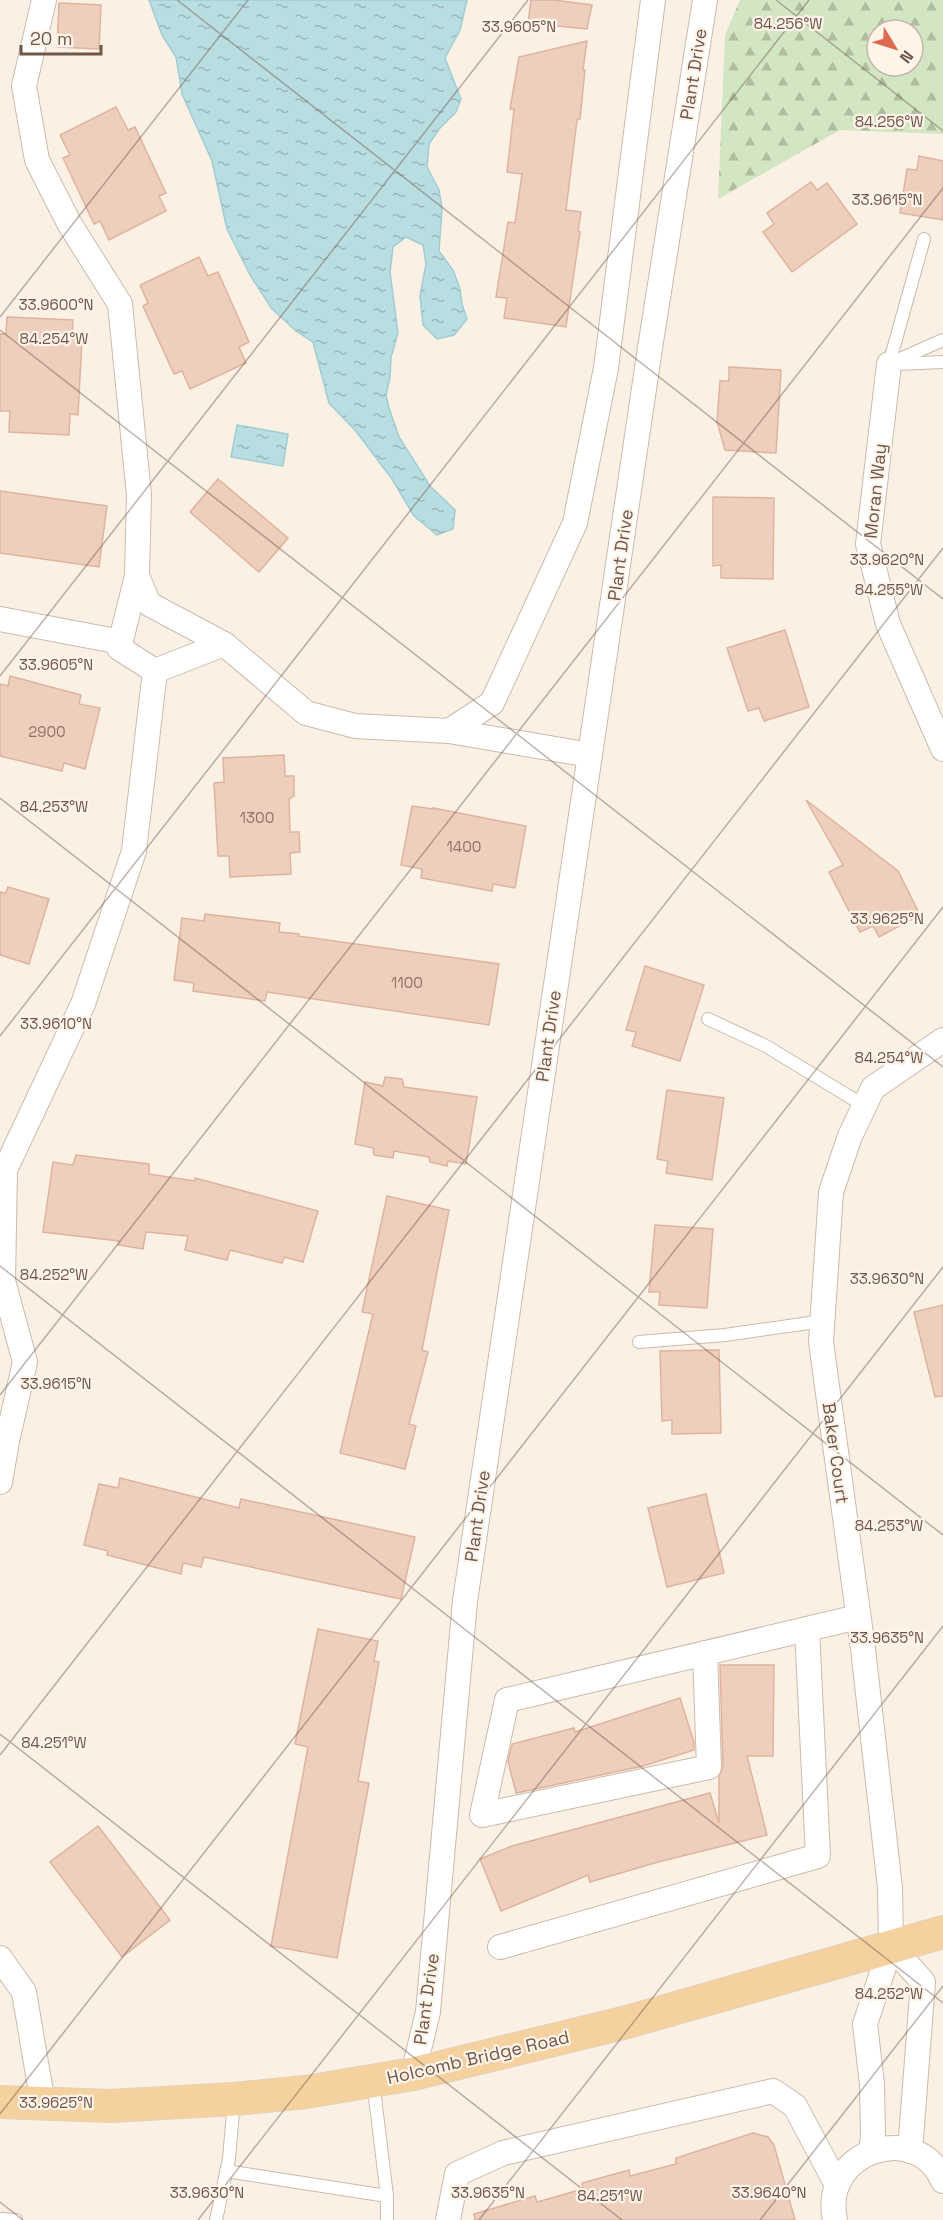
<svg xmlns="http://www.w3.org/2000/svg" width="943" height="2220" viewBox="0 0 943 2220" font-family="'Space Grotesk',sans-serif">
  <defs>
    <pattern id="forest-firs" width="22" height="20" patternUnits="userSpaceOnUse" patternTransform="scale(1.5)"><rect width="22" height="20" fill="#d3e6c3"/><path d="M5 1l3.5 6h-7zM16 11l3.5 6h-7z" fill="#b0bda0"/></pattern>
    <pattern id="water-ripples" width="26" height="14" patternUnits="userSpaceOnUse" patternTransform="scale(1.5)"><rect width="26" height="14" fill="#b9dee2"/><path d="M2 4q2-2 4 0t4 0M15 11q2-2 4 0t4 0" fill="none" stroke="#9bb7b9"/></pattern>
  </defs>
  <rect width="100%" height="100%" fill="#faf0e3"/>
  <path fill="url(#forest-firs)" fill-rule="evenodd" d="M 740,0 L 943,0 L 943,134 L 840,130 L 718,199 L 725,35 ZM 877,30 L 913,30 L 913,66 L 877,66 Z"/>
  <g fill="url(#water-ripples)" stroke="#a0cdd3" stroke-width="1.5">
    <polygon points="149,0 467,0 460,30 445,58 461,99 456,112 440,128 429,144 427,167 439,190 442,208 439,251 453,270 460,289 462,304 467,319 454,335 437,339 423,325 420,296 426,264 423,245 406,237 393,247 390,272 398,333 391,357 390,377 386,395 389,408 399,437 430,486 455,510 453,529 437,535 414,516 392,479 355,430 329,403 313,342 296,331 272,309 250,275 227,229 212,161 182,94 176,57 162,35"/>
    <polygon points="237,425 288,434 283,466 231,457"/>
  </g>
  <g fill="#eecebc" stroke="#dfb49e" stroke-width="1.5">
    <polygon points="531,0 554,0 592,5 587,29 528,23"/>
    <polygon points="59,3 101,5 99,49 57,47"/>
    <polygon points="587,41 583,70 585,70 580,119 577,120 566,210 581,212 578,231 580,232 566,327 504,318 507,298 496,297 508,222 515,223 522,174 507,172 514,109 510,109 519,57"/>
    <polygon points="116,107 128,130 135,127 166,193 159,196 166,211 109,240 100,221 94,224 63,158 70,155 60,135"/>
    <polygon points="919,156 943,161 943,220 900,213 907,169 917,170"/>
    <polygon points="811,182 817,190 827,183 857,224 792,272 763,232 774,224 767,213"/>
    <polygon points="199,257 208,276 218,272 249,342 239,347 246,363 190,389 182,371 174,374 143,306 148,303 140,285"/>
    <polygon points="7,317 73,320 72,338 82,339 78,415 70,414 69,435 9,432 10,411 0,411 0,334 6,334"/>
    <polygon points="729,367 781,370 776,453 725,450 717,422 720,381 729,381"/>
    <polygon points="218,479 288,538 259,572 190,512"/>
    <polygon points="0,491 107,506 99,567 0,553"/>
    <polygon points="713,497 774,498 773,579 721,578 721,565 713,566"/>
    <polygon points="785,630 809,707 764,721 759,708 748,711 727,648"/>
    <polygon points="10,676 81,695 79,704 100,708 85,769 64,763 62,771 0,756 0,684 8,686"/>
    <polygon points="284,755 285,776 294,776 294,796 289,799 290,832 299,832 300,852 290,853 291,874 230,877 229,856 218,856 214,783 224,782 223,758"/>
    <polygon points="806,800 898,871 920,915 879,937 873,926 860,932 829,872 843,865"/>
    <polygon points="412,806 433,809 433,808 526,826 515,888 493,884 492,891 421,878 422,869 401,865"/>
    <polygon points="8,887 49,899 29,964 0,955 0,892 6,893"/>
    <polygon points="205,914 280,923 279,932 299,934 298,936 499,964 489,1025 267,992 265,1001 193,991 194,983 174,980 182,918 204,921"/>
    <polygon points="645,966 704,985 680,1061 632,1046 636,1032 626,1030"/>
    <polygon points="385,1077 402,1079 404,1087 477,1097 466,1164 448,1161 447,1166 430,1162 429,1157 394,1151 393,1158 374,1155 373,1148 355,1144 365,1082 383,1086"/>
    <polygon points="667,1090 724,1098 712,1180 666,1173 668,1161 657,1159"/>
    <polygon points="76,1155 149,1164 149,1174 195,1181 195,1178 318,1211 303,1262 284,1257 282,1263 230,1250 227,1260 185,1250 188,1236 146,1232 143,1249 118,1245 119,1241 43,1232 53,1162 73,1165"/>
    <polygon points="387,1196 449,1210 422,1350 428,1352 409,1424 416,1426 405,1469 340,1453 373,1314 362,1312"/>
    <polygon points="655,1225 713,1229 707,1308 659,1305 660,1292 649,1292"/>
    <polygon points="943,1305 943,1396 935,1397 914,1312"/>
    <polygon points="719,1350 721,1433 672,1434 672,1420 662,1421 660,1351"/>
    <polygon points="120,1478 239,1508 241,1499 415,1537 401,1599 204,1557 201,1567 183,1563 181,1574 107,1555 108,1551 84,1545 99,1484 118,1488"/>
    <polygon points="706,1494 724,1573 667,1587 648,1508"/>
    <polygon points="318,1629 378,1641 374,1661 379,1662 358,1781 369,1783 337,1958 271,1946 308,1747 295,1744"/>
    <polygon points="720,1665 774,1665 773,1756 747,1756 767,1835 658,1862 590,1882 588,1875 501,1911 480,1859 512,1846 710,1793 719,1823 719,1776 723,1767"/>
    <polygon points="680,1698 694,1742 694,1750 643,1766 516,1793 508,1761 512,1744 574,1728 575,1732"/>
    <polygon points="98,1826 170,1920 122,1957 50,1862"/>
    <polygon points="753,2133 768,2137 774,2145 795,2220 475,2220 474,2214 535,2196 537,2202 583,2189 582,2183 629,2170 630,2176 676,2164 676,2158"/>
  </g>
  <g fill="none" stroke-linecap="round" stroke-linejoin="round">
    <defs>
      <g id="lane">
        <polyline points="889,364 924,239"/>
        <polyline points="889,364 943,340"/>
        <polyline points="897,364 943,362"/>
        <polyline points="708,1019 766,1046 863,1105"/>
        <polyline points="639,1342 725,1335 823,1321"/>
        <polyline points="373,2081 387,2196 387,2220"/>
        <polyline points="226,2171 387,2196"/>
        <polyline points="0,2219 16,2220"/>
        <polyline points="216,2220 229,2159 234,2100"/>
      </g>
      <g id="street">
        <polyline points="44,0 24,86 37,160 69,223 120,304 139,495 137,576 149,604 224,644 306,713 355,726 449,731 590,755"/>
        <polyline points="889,364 868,544 888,624 943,749"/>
        <polyline points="137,576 119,648 155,671 224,644"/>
        <polyline points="0,619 121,642"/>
        <polyline points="449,731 492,703 575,523 606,368 653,0"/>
        <polyline points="0,1482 7,1441 25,1362 3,1281 5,1170 83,1004 134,851 155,671"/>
        <polyline points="705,1653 709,1767 482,1815 507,1700 858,1617"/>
        <polyline points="891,1946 923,1982 910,2151"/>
        <polyline points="500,1947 818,1856 807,1629"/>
        <polyline points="0,1958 24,1992 43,2104"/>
        <polyline points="413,2074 428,2012 465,1601 650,348 705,0"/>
        <polyline points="871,2151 873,2136 872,2084 865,2024 891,1946 890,1888 863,1649 821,1342 831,1192 850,1136 873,1088 943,1040"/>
        <polyline points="448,2220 457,2174 503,2153 773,2091 795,2106 837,2185"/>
        <path d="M 835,2220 C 820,2150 918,2120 943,2181"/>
      </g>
      <polyline id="primary" points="0,2102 110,2106 234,2099 306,2092 413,2074 627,2022 943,1932"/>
    </defs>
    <use href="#lane" stroke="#cdbaad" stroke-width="14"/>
    <use href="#street" stroke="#cdbaad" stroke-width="26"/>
    <use href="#primary" stroke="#d7d0cd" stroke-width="34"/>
    <use href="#lane" stroke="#fff" stroke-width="12"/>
    <use href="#street" stroke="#fff" stroke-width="24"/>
    <use href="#primary" stroke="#f5d19f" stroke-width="33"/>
  </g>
  <path fill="none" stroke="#70574b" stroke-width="1.5" stroke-opacity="0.45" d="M 177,0 L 943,599M 776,0 L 943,131M 0,317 L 248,0M 0,330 L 943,1067M 0,676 L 528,0M 0,798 L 943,1535M 0,1036 L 809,0M 0,1266 L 943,2003M 0,1395 L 943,188M 0,1734 L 622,2220M 0,1755 L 943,548M 0,2114 L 943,907M 0,2202 L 23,2220M 198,2220 L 943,1267M 479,2220 L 943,1626M 760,2220 L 943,1986"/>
  <g text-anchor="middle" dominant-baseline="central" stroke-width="4.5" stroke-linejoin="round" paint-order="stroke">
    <g font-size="15" fill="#907567">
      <text x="47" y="731">2900</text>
      <text x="257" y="817">1300</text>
      <text x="464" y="846">1400</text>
      <text x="407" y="982">1100</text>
    </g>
    <g font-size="18" fill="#70574b" stroke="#fef4e8">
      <text transform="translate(693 74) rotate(-81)">Plant Drive</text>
      <text transform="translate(875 491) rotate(-84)">Moran Way</text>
      <text transform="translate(620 555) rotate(-82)">Plant Drive</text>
      <text transform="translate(548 1036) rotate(-82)">Plant Drive</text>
      <text transform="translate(836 1453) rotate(82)">Baker Court</text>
      <text transform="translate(477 1516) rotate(-82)">Plant Drive</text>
      <text transform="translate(426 1999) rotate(-82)">Plant Drive</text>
      <text transform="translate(478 2057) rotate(-13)">Holcomb Bridge Road</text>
    </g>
  </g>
  <g font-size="15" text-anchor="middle" fill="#70574b" stroke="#fef4e8" stroke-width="4.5" stroke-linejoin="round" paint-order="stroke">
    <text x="788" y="29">84.256°W</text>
    <text x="519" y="32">33.9605°N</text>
    <text x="889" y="127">84.256°W</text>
    <text x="887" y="205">33.9615°N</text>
    <text x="56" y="310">33.9600°N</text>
    <text x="54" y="344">84.254°W</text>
    <text x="887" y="565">33.9620°N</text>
    <text x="889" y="595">84.255°W</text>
    <text x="56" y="670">33.9605°N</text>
    <text x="54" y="812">84.253°W</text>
    <text x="887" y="924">33.9625°N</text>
    <text x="56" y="1029">33.9610°N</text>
    <text x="889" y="1063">84.254°W</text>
    <text x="54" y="1280">84.252°W</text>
    <text x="887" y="1284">33.9630°N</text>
    <text x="56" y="1389">33.9615°N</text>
    <text x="889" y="1531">84.253°W</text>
    <text x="887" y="1643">33.9635°N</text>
    <text x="54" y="1748">84.251°W</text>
    <text x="889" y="1999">84.252°W</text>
    <text x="56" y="2108">33.9625°N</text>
    <text x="207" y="2198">33.9630°N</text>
    <text x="488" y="2198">33.9635°N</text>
    <text x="769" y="2198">33.9640°N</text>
    <text x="610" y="2201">84.251°W</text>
  </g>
  <g transform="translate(895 48) rotate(128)"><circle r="28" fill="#fef4e8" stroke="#c5b5a9" stroke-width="1.5"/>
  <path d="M0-4.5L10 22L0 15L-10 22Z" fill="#dc6950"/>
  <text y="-9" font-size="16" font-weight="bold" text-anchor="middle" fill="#70574b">N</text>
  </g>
  <path d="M21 45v9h80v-9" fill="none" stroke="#70574b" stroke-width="3"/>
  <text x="30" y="45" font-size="18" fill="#70574b" stroke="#fef4e8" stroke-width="4.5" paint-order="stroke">20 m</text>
</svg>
